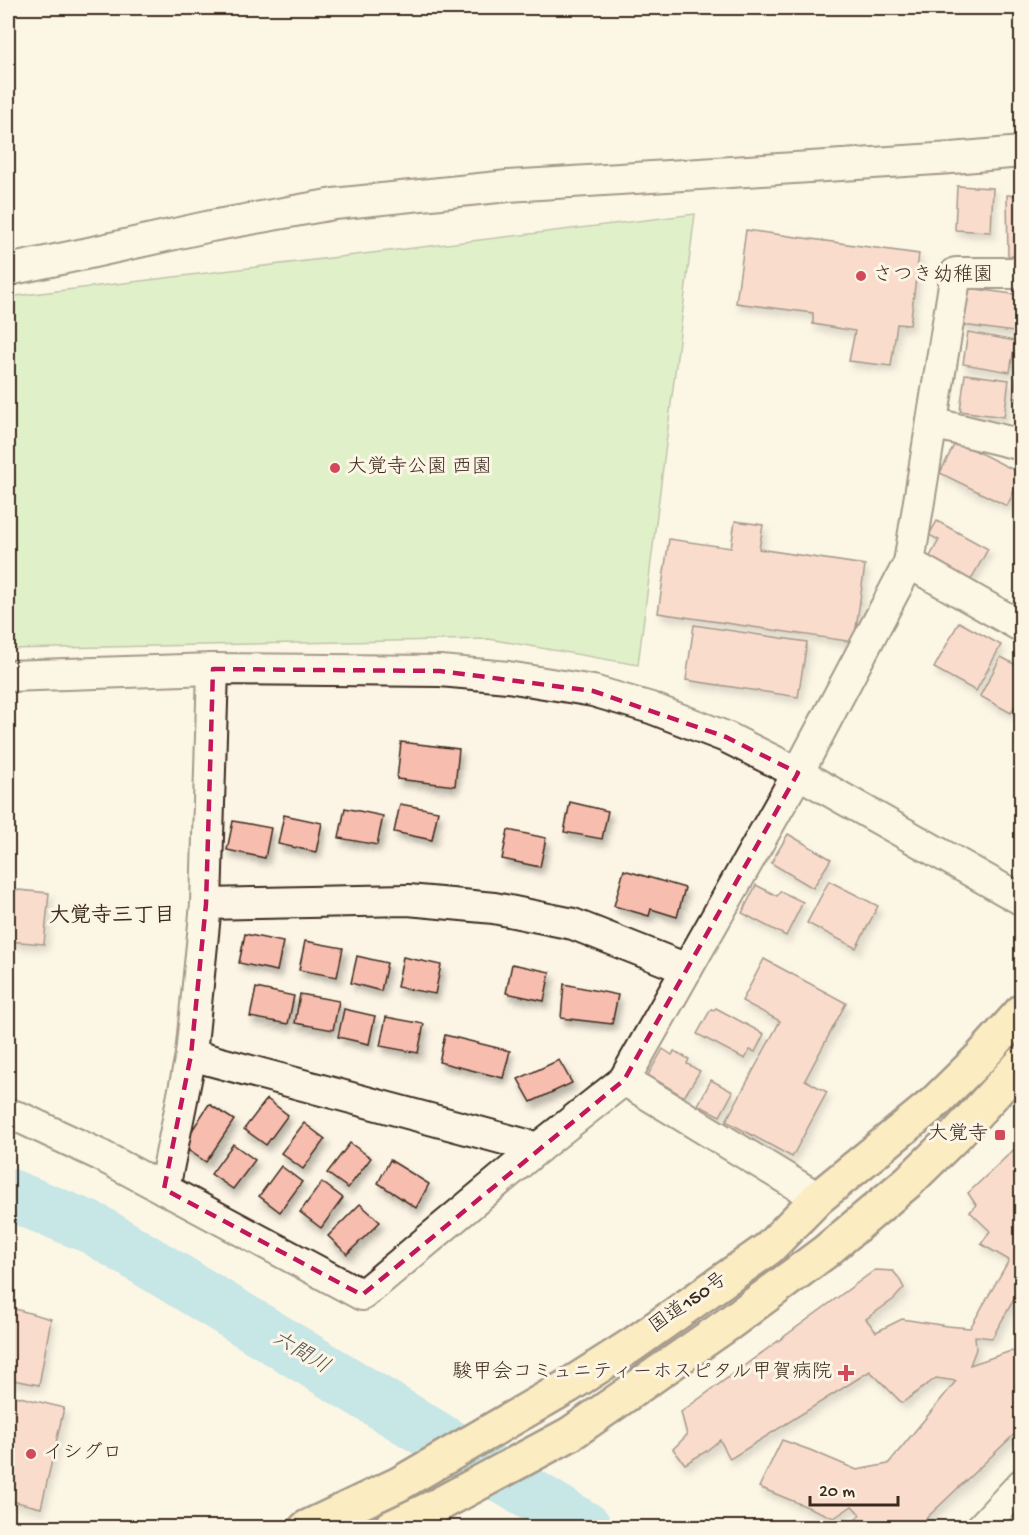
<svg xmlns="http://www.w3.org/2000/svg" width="1029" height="1535" viewBox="0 0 1029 1535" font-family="'Gochi Hand','Klee One',sans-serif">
  <defs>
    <filter id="shadow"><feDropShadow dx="3.5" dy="6" stdDeviation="3" flood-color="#0004"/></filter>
  </defs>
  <rect width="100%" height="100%" fill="#fcf5e5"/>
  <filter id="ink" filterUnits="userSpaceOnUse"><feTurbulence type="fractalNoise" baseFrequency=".0167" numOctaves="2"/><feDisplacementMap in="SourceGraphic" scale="12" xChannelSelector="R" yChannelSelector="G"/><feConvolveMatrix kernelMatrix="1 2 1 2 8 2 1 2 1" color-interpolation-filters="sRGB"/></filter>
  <g filter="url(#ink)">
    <polygon fill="#beeaa7" stroke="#7c8a62" stroke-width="1.5" points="695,214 638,665 489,639 8,649 8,297"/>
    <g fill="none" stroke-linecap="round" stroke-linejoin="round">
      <polyline stroke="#87d2e7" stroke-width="52" points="8,1194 94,1229 586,1528"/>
    </g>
    <g fill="#f7bdae" stroke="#3b2a1e" stroke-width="1.5" filter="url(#shadow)">
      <polygon points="957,186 993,188 991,232 955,230"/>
      <polygon points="1007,195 1022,195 1022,256 1008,256"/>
      <polygon points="746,230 919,254 910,325 897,324 891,366 849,361 855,331 813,324 813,313 736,303"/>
      <polygon points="968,288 1020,295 1014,332 963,325"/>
      <polygon points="968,332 1015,341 1010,372 963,364"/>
      <polygon points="1019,361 1022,362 1022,421 1017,421 1021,399 1013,398"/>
      <polygon points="965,374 1009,380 1004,417 960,411"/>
      <polygon points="956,441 1022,474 1007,506 940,473"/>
      <polygon points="735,521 763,525 759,549 865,565 854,642 658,613 669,539 731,548"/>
      <polygon points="937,521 988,549 970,581 929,558 939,540 929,535"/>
      <polygon points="959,622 1001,645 976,691 934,668"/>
      <polygon points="694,625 807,642 798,697 686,680"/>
      <polygon points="1001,657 1022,668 1022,694 1011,713 980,696"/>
      <polygon points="401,742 459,749 455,786 397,779"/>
      <polygon points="570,802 608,811 602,839 564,832"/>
      <polygon points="400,804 438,811 432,840 394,832"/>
      <polygon points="345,808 383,816 377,845 339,838"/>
      <polygon points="284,815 322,823 316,852 278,844"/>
      <polygon points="233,821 271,828 265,858 227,850"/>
      <polygon points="508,830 546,838 540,867 502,859"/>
      <polygon points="788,834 831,859 813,888 771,863"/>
      <polygon points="624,870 685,888 677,917 651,909 649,916 614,906"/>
      <polygon points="829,881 878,906 856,948 807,923"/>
      <polygon points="756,885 777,896 780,891 803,902 786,936 742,913"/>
      <polygon points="8,889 49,893 44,944 8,941"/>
      <polygon points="245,934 283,942 277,971 239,963"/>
      <polygon points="305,941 343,948 337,977 299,970"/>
      <polygon points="357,956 387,963 381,991 351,983"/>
      <polygon points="403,957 441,965 435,994 397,987"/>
      <polygon points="764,959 846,1003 805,1080 827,1092 792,1157 726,1121 780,1021 742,1001"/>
      <polygon points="512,964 550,972 544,1001 506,993"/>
      <polygon points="564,984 618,995 612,1024 561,1018"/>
      <polygon points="256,988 294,996 288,1024 250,1017"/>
      <polygon points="300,994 339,1001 333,1030 295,1023"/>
      <polygon points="716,1008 764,1034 755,1052 750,1050 745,1059 697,1034 711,1009 714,1010"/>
      <polygon points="344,1009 375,1016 369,1044 338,1037"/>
      <polygon points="386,1017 424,1024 418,1053 380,1046"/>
      <polygon points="445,1035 510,1051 503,1078 439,1062"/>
      <polygon points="663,1049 672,1055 674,1051 689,1059 687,1064 700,1071 684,1097 648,1075"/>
      <polygon points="559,1060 572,1083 531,1102 518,1079"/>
      <polygon points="711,1080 733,1092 720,1116 698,1105"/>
      <polygon points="267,1099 288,1115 266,1145 244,1129"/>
      <polygon points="209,1104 234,1120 206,1162 182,1146"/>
      <polygon points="304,1123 325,1139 303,1169 281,1153"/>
      <polygon points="1022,1142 1022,1285 992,1338 975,1336 976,1349 970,1365 1011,1351 1022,1354 1022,1427 916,1528 849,1528 860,1514 852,1506 834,1518 759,1487 782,1440 810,1450 857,1470 888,1464 956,1381 936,1378 902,1403 870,1371 730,1459 720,1440 705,1452 685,1464 673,1449 687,1435 681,1412 875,1270 893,1271 898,1277 904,1288 894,1299 866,1319 876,1332 902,1319 947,1326 970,1328 1009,1260 981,1244 990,1231 970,1212 976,1205 968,1193"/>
      <polygon points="350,1143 371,1158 348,1188 327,1173"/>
      <polygon points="233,1144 255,1160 233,1189 211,1174"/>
      <polygon points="390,1160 429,1184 416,1208 378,1183"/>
      <polygon points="281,1166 302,1182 280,1212 259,1196"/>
      <polygon points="322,1182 343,1198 321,1228 300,1212"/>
      <polygon points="360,1204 380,1222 347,1254 328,1236"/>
      <polygon points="8,1307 51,1319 39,1385 8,1379"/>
      <polygon points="8,1394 64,1408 41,1508 8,1500"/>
    </g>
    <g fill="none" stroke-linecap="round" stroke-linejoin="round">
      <defs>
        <g id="minor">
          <polyline points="8,270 89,253 211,226 334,204 508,186 952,158 1022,152"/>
          <polyline points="1022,273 956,273 909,563 1022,627"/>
          <polyline points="932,423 1022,445"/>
          <polyline points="213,669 206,904 191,1055 164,1189 362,1295 538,1148 624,1080 798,773 909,563"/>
          <polyline points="8,676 213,669 440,671 508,677 593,691 651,708 726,737 798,773 1022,900"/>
          <polyline points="206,904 408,900 494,908 573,924 687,969"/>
          <polyline points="191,1055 538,1148"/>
          <polyline points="624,1080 818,1198"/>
          <polyline points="8,1114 21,1118 100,1155 164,1189"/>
          <polyline points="981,1528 1022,1484"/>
        </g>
        <g id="highway">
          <polyline points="306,1528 399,1484 568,1386 632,1345 769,1248 818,1198 933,1104 981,1057 1022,1011"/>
          <polyline points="390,1528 438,1505 570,1434 728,1324 825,1252 909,1181 955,1136 1022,1063"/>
        </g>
      </defs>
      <use href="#minor" stroke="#3b2a1e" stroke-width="34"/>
      <use href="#highway" stroke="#3b2a1e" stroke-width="38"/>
      <use href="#minor" stroke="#fcf5e5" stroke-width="30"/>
      <use href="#highway" stroke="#fadf96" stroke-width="33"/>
    </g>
  </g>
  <path d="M0 0H1029V1535H0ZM 213,669 L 440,671 L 593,691 L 726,737 L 798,773 L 624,1080 L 362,1295 L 164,1189 L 191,1055 L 206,904 Z" fill="#fcf5e5" fill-opacity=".55" fill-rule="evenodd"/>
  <path fill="none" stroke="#c2185b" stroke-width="4.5" stroke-dasharray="12 8" stroke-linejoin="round" d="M 213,669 L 440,671 L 593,691 L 726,737 L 798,773 L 624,1080 L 362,1295 L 164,1189 L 191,1055 L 206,904 Z"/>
  <g fill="#d1495b" stroke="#fcf5e5" stroke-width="2">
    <circle cx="861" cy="276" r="6"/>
    <circle cx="335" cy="468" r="6"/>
    <rect x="994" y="1129" width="12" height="12" rx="3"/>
    <path d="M843 1364h6v6h6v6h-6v6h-6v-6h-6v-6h6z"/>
    <circle cx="31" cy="1454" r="6"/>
  </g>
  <g text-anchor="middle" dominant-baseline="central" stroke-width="6" stroke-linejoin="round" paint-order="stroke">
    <g font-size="20" fill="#3b2a1e" stroke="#fcf5e5" text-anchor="start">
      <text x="873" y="276">さつき幼稚園</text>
      <text x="347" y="468">大覚寺公園 西園</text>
      <text x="988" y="1135" text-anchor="end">大覚寺</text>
      <text x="832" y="1373" text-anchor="end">駿甲会コミュニティーホスピタル甲賀病院</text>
      <text x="43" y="1454">イシグロ</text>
    </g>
    <g font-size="20" fill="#3b2a1e" stroke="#fcf5e5">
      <text transform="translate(689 1304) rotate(-35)">国道150号</text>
    </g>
    <g font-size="21" font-weight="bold" fill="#3b2a1e" stroke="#fcf5e5">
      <text x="112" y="917">大覚寺三丁目</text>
    </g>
    <g font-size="21" font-style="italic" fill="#4e5450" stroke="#fcf5e5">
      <text transform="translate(300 1354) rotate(31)">六間川</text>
    </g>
  </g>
  <rect width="1029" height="1535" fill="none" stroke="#fcf5e5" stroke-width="30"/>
  <rect x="15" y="15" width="999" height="1505" fill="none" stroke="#3b2a1e" stroke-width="2" filter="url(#ink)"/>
  <path d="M810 1496v9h88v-9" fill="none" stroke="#3b2a1e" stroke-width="3"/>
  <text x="819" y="1496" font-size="18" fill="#3b2a1e" stroke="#fcf5e5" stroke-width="4.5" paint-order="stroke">20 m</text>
</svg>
